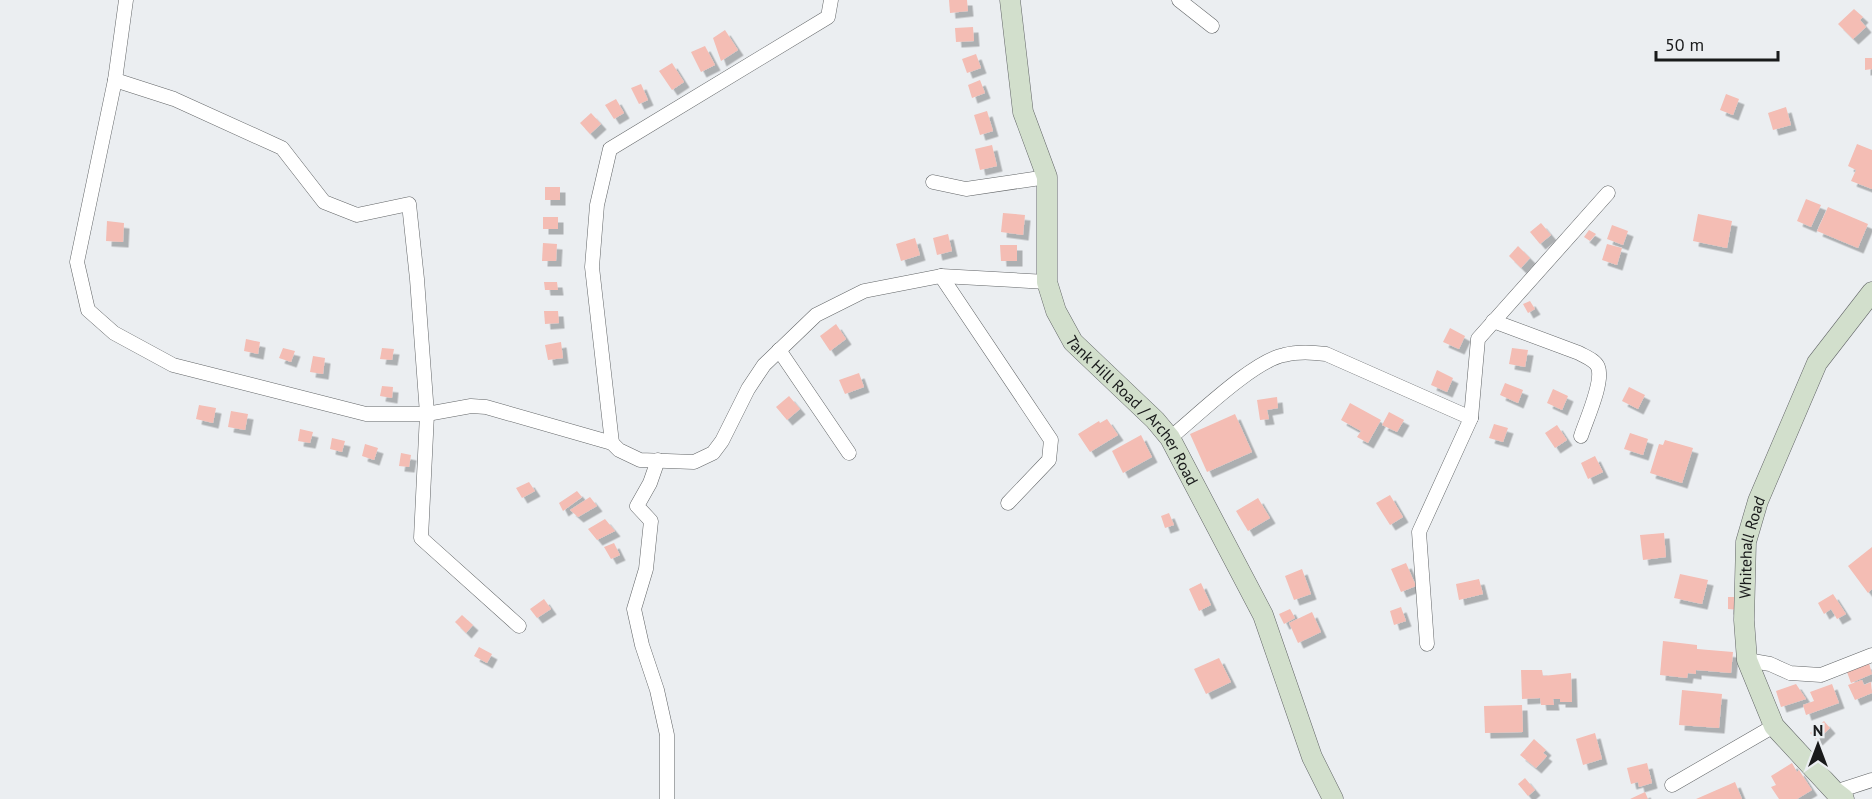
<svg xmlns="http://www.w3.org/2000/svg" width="1872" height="799" viewBox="0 0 1872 799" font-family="'PT Sans',sans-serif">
  <defs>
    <filter id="shadow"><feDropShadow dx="5.5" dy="5.5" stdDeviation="0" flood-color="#0004"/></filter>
  </defs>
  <rect width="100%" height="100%" fill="#ebeef1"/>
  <g fill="#f4bdb4" filter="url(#shadow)">
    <polygon points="949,0 967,0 968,11 950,13"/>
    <polygon points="1854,9 1863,17 1860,20 1866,27 1853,39 1838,24"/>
    <polygon points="973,27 974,41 956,42 955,28"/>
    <polygon points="725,30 738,50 721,61 713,38"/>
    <polygon points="705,46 715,65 701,72 691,52"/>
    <polygon points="976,54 981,68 967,73 962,59"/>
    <polygon points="1865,58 1872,58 1872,69 1865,70"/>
    <polygon points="672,63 684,82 672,90 659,71"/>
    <polygon points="980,80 985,93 972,98 968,85"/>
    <polygon points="641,84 648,100 639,104 631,88"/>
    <polygon points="1726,94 1739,99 1733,115 1720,110"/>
    <polygon points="616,99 624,113 614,119 605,105"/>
    <polygon points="1786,107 1791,125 1773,130 1768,113"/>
    <polygon points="987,111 993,131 980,135 974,115"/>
    <polygon points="591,113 601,124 590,134 580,123"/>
    <polygon points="1857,144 1872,150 1872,189 1851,181 1856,170 1848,166"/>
    <polygon points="992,145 997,166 980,170 975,149"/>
    <rect x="545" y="187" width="15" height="13"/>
    <polygon points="1806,199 1821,205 1811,227 1797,221"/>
    <polygon points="1828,207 1868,224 1858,248 1817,231"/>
    <polygon points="1003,213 1025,215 1023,235 1001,232"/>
    <polygon points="1698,214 1732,221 1727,248 1693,241"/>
    <rect x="543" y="217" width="15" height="12"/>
    <polygon points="107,221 124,223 123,242 106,241"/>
    <polygon points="1541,223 1551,235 1540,244 1530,232"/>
    <polygon points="1612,225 1628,231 1623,245 1607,239"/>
    <polygon points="1589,230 1596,234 1590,241 1584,237"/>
    <polygon points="948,234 952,251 937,255 933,238"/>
    <polygon points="915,238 920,255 901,261 896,244"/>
    <polygon points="543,243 557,244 556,261 542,261"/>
    <polygon points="1607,244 1622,248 1617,265 1602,260"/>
    <polygon points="1000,245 1017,245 1017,261 1001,261"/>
    <polygon points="1518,246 1530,258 1521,268 1509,256"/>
    <polygon points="544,282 557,282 558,290 545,290"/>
    <polygon points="1530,301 1535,309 1528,313 1523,304"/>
    <polygon points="544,311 558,311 559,323 545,324"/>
    <polygon points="836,324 846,339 830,351 820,336"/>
    <polygon points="1450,328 1465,336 1459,349 1443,342"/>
    <polygon points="246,339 260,342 258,354 244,351"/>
    <polygon points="561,342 563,358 548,360 545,345"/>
    <polygon points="283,348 295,351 291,362 279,358"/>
    <polygon points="382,348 394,349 392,360 380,359"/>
    <polygon points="1512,348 1528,350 1525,367 1509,364"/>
    <polygon points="313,356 325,358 323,374 310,372"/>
    <polygon points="1437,370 1453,378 1447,392 1431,385"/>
    <polygon points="859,373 864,387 845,394 839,380"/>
    <polygon points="1505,383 1523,390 1518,403 1500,395"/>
    <polygon points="382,386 393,387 392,398 380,396"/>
    <polygon points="1629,387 1645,395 1638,409 1622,401"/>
    <polygon points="1553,389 1568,396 1562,410 1547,403"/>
    <polygon points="789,396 800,409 787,420 776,407"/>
    <polygon points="1277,397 1278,408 1267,410 1269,419 1260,420 1257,400"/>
    <polygon points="1350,403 1381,420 1368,443 1357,437 1361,431 1341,420"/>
    <polygon points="199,405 216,408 213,423 196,419"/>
    <polygon points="231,411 248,414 245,430 228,427"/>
    <polygon points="1389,412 1404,420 1397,432 1382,425"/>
    <polygon points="1235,414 1252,452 1207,472 1190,434"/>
    <polygon points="1107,419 1118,435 1090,452 1078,434 1099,421 1100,423"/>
    <polygon points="1494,424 1508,428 1503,442 1489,438"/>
    <polygon points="1557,425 1567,440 1555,448 1545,433"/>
    <polygon points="300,429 313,432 310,443 298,441"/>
    <polygon points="1630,433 1648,439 1643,455 1624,449"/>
    <polygon points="1141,435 1152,457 1123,473 1112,451"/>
    <polygon points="332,438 345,441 342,452 330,449"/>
    <polygon points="1665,440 1693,448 1682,483 1650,473 1659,444 1663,445"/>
    <polygon points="365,444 378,448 374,460 362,456"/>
    <polygon points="401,453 411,455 409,467 399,466"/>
    <polygon points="1595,456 1603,472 1588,479 1581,463"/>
    <polygon points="529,482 535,491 522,498 516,488"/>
    <polygon points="577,491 582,497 563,511 559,503"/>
    <polygon points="1390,495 1403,517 1390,525 1376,503"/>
    <polygon points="590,497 597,506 578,517 570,510"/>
    <polygon points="1258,498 1270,518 1248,531 1236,511"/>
    <polygon points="1169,513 1174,525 1165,528 1161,516"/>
    <polygon points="605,519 615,531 597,540 588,529"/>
    <polygon points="1664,533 1666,557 1643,560 1640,535"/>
    <polygon points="614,543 620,555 611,559 604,547"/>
    <polygon points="1872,547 1872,589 1868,593 1848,566"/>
    <polygon points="1406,563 1416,586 1401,592 1391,569"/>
    <polygon points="1302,569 1311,594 1294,600 1285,576"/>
    <polygon points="1680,574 1708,580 1702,604 1674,598"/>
    <polygon points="1479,579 1483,594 1459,600 1456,584"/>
    <polygon points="1201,583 1211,605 1199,611 1189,589"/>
    <polygon points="1833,594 1846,614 1837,619 1831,609 1824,614 1818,603"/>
    <polygon points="1728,597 1739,597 1739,610 1728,609"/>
    <polygon points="544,599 551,609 537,618 530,609"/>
    <polygon points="1401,607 1406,621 1394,625 1390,611"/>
    <polygon points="1290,609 1295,618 1284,624 1279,614"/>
    <polygon points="1312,612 1321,632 1298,643 1289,623"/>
    <polygon points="462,615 473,625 466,633 455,622"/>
    <polygon points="1663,641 1697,645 1697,649 1733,652 1731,673 1696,670 1696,674 1688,673 1687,678 1660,675"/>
    <polygon points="479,647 492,654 487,663 474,656"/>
    <polygon points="1219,658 1231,682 1206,694 1194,669"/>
    <polygon points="1869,663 1872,674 1851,683 1847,672"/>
    <polygon points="1521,670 1542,670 1543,676 1571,673 1572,702 1560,702 1560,699 1553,699 1554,705 1541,705 1540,698 1522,699"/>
    <polygon points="1862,680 1864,685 1871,682 1872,693 1855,700 1848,685"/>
    <polygon points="1796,684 1806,699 1781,707 1776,691"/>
    <polygon points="1832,684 1839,703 1806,715 1803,705 1814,701 1810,692"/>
    <polygon points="1682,690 1722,694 1719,728 1679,725"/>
    <polygon points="1522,705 1523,732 1485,733 1484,706"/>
    <polygon points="1824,721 1830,728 1817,740 1810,733"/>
    <polygon points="1595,733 1602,759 1583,765 1576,739"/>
    <polygon points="1534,739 1546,750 1543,753 1547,756 1536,768 1520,755"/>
    <polygon points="1647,763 1652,783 1639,787 1638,782 1631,784 1627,768"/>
    <polygon points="1792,763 1797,772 1799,770 1812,790 1797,799 1779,799 1771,787 1776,785 1771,776"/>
    <polygon points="1525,778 1535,790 1528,796 1518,784"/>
    <polygon points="1735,782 1742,799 1696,799"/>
    <polygon points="1645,792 1648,799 1630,799"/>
  </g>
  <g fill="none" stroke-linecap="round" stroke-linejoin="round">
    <defs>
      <g id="street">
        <polyline points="126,0 115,80 77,262 88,310 114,333 173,365 366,414 427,414 471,406 486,407 612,443 619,450 640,460 694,462 713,453 722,441 748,389 764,365 816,315 864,291 941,276 1047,282"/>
        <polyline points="1179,0 1212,26"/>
        <polyline points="115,80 174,99 282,148 324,202 357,215 409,204 417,279 427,414 421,538 519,626"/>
        <polyline points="933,182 966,189 1047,177"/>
        <polyline points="941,276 1051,440 1049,460 1008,503"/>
        <path d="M 1493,321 L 1579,353 C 1586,357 1595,360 1598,367 C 1604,382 1586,420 1581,436"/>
        <polyline points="779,350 849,453"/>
        <path d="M 1170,438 C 1197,416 1253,361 1284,355 C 1298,351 1312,352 1326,354 L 1471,418"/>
        <polyline points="612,443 592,267 597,205 610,149 828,17 831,0"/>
        <polyline points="658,460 650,483 637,506 651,521 646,569 634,609 642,645 657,690 667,735 667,799"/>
        <polyline points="1427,644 1419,532 1471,418 1478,339 1608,193"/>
        <polyline points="1747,660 1770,664 1790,673 1821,675 1872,655"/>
        <polyline points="1672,785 1774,726"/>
        <polyline points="1835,792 1872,780"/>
      </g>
      <g id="secondary">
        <path id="s1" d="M 1010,0 L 1023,112 L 1047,177 L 1047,282 L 1056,311 L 1073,342 L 1155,420 L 1170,438 L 1263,615 L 1312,757 L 1333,799"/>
        <path id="s2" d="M 1844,799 L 1835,792 L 1774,726 L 1747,660 L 1744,620 L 1746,542 L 1758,501 L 1817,363 L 1872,292"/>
      </g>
    </defs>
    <use href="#street" stroke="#626567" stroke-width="15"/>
    <use href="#secondary" stroke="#626567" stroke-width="21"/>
    <use href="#street" stroke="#fff" stroke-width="14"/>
    <use href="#secondary" stroke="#d2dfcc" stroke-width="20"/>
  </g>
  <g text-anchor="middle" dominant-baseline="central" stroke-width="4.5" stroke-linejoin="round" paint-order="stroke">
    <g font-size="16" fill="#191a1b" stroke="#ebeef1">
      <text stroke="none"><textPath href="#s1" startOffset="444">Tank Hill Road / Archer Road</textPath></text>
      <text stroke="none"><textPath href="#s2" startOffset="286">Whitehall Road</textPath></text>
    </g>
  </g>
  <g transform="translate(1818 745)" stroke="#ebeef1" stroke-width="4.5" paint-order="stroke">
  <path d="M0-4.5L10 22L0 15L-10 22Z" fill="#191a1b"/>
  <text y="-9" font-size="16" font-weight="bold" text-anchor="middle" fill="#191a1b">N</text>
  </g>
  <path d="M1656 51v9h122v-9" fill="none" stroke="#191a1b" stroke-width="3"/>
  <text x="1665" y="51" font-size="18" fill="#191a1b" stroke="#ebeef1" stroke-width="4.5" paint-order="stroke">50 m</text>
</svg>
